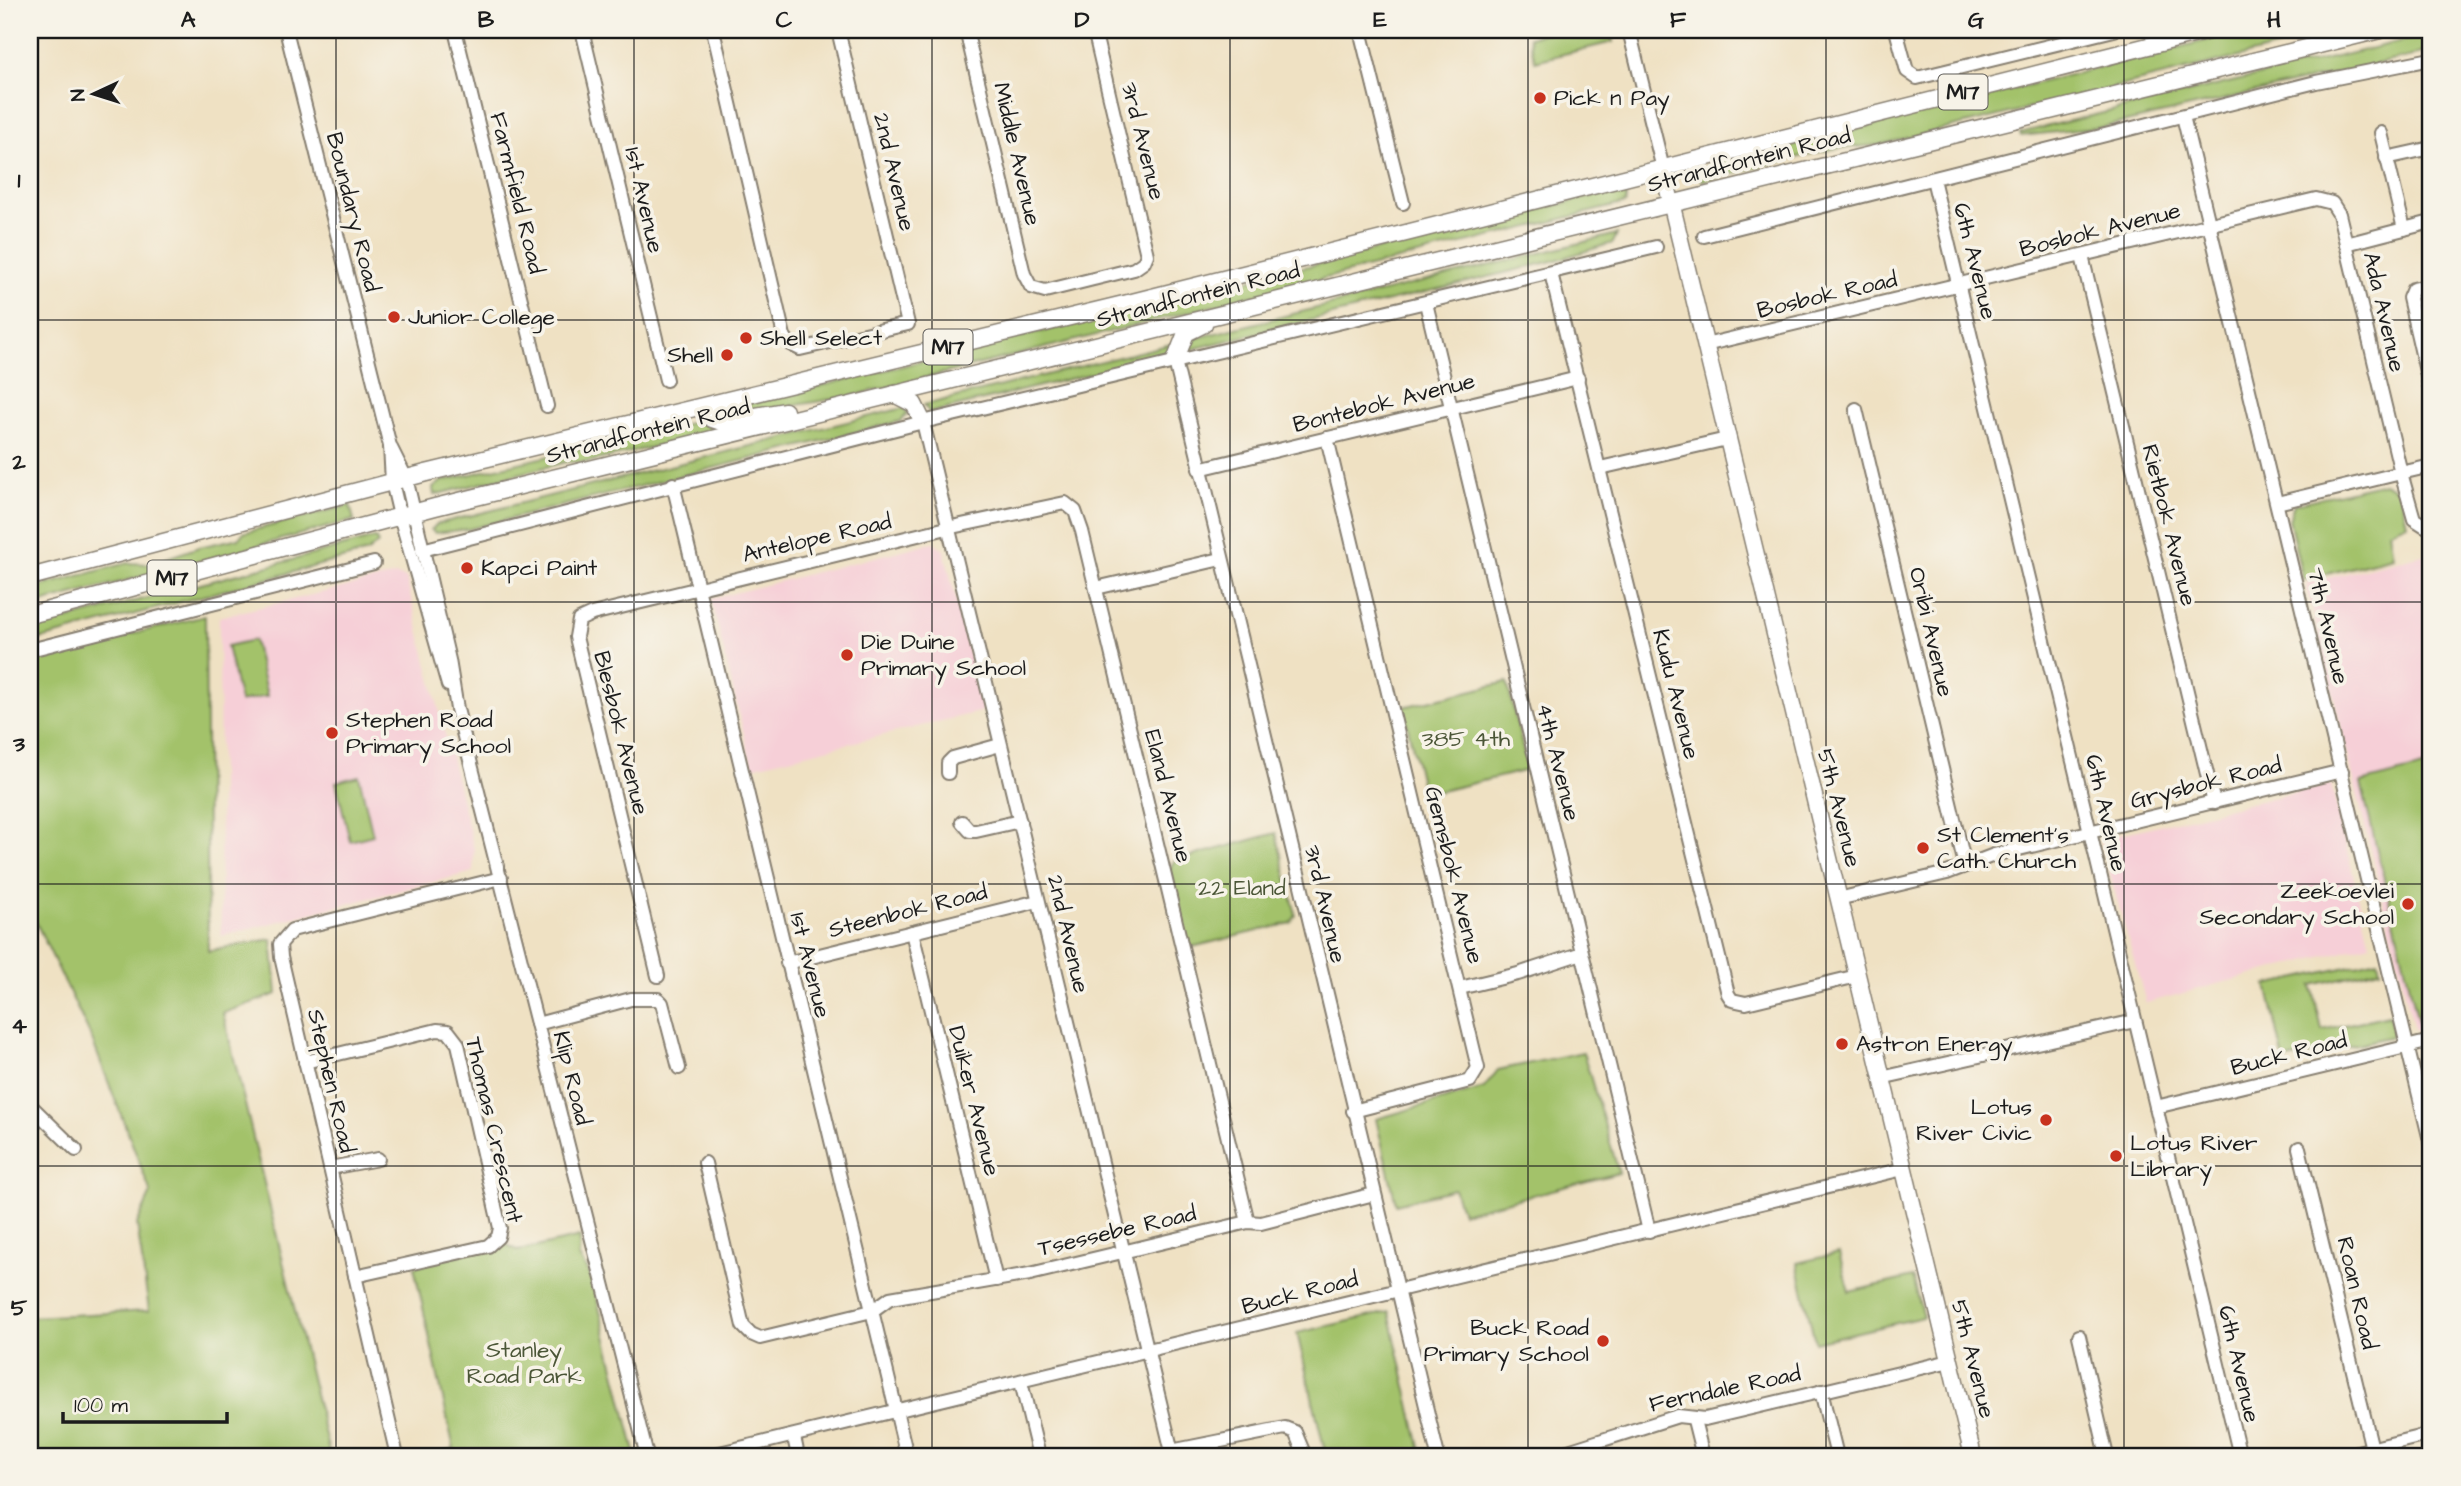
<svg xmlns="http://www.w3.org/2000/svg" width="2461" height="1486" viewBox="0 0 2461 1486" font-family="'Architects Daughter',sans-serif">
  <rect width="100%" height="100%" fill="#f7f3e8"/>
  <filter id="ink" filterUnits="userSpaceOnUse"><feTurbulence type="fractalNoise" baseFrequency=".0143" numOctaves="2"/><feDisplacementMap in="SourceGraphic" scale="14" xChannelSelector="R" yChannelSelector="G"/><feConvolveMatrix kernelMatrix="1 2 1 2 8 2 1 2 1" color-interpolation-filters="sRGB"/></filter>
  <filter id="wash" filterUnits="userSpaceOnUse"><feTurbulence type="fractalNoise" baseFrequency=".00686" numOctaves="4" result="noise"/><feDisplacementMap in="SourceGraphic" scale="28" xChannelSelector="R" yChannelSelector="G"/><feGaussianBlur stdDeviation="1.57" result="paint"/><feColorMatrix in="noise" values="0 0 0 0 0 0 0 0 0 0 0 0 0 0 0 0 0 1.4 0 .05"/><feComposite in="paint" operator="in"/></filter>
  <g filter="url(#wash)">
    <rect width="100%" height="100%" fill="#efe1c3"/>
    <g fill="#f6cfd7">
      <polygon points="934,542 944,550 983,711 752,767 711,599"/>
      <polygon points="2431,553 2431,1032 2422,1034 2414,1029 2306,583"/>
      <polygon points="396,575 406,578 474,849 473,872 221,936 219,617"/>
      <polygon points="2331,784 2370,944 2146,1003 2100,839"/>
    </g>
    <g fill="#a3c26a" stroke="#606f43" stroke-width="2">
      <polygon points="1558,30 1610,30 1613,42 1535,61 1529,37"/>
      <polygon points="2248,30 2349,30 1879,145 1832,149 1702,181 1700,172 1709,166"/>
      <polygon points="2431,34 2431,50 2412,56 2104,127 2021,136 2020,133"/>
      <polygon points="1626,188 1626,203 852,396 727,416 719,411"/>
      <polygon points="1617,234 1613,243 1553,261 930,413 924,405"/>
      <polygon points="903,408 908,413 901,421 469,529 435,533 431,530 437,524"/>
      <polygon points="702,420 707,426 727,430 588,462 566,462 434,495 433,488 442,481"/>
      <polygon points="2384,483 2399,491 2407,523 2389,531 2393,557 2303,580 2289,520 2294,504"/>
      <polygon points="350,505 354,520 30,606 30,589 127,563 149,564 199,547 239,538 243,533"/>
      <polygon points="375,538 378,543 368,552 30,642 30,629"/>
      <polygon points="205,616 208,951 272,939 277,994 223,1013 330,1456 30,1456 30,1317 149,1311 137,1224 151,1193 91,1037 30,910 30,659"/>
      <polygon points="254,640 267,696 240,702 227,646"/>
      <polygon points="1507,682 1528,770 1424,795 1403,707"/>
      <polygon points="2431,765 2431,1026 2420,1029 2361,783"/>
      <polygon points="359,776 373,835 350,841 336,782"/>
      <polygon points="1276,833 1296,915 1291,923 1188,948 1169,870 1174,861"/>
      <polygon points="2378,960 2380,969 2312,985 2322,1030 2389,1015 2393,1036 2284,1061 2267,985"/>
      <polygon points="1583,1052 1619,1173 1462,1213 1454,1189 1396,1204 1376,1119 1484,1088 1498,1070"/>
      <polygon points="580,1237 579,1257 592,1279 636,1456 422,1456 454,1449 414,1267 501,1242 519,1251"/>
      <polygon points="1839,1253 1849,1292 1913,1277 1923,1317 1815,1342 1797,1263"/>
      <polygon points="1389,1312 1422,1456 1326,1456 1297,1333"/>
    </g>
  </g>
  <g filter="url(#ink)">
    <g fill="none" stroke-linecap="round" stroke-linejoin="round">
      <defs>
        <g id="minor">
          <polyline points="286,30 390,446 392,482 400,516 448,685"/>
          <polyline points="455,30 547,406"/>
          <polyline points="582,30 666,380"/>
          <polyline points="713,30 784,336 790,344 800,349 908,324 838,30"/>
          <polyline points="966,30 1024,274 1031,287 1045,291 1134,269 1144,262 1147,255 1094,30"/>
          <polyline points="1360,30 1403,203"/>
          <polyline points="1629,30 1663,169"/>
          <polyline points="1896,30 1907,71 1917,78 2114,30"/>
          <polyline points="2183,116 2431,1145"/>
          <polyline points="2381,133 2404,229"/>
          <polyline points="2386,158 2431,148"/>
          <polyline points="1933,179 2240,1456"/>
          <polyline points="1704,236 2316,82 2431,59"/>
          <polyline points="2346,244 2431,222"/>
          <polyline points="2082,256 2214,803"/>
          <polyline points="1551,273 1728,994 1732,1000 1746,1003 1857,976"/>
          <polyline points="2431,285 2413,289 2409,298 2431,393"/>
          <polyline points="1426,303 1649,1231"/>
          <polyline points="1705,345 2316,199 2332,203 2339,214 2401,473 2277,503"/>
          <polyline points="1175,361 1438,1456"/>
          <polyline points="1856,409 1965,865"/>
          <polyline points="923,422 1173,1456"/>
          <polyline points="1327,438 1478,1068 1470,1081 1353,1111"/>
          <polyline points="390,446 406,478 449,660 457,709 647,1456"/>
          <polyline points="2431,466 2401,473 2414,519 2425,526 2431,524"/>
          <polyline points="1600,468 1727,439"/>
          <polyline points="1199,469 1578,378"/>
          <polyline points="673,484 907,1456"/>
          <polyline points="422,550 923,422 1656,247"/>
          <polyline points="1096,588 1221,559"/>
          <polyline points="30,650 374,563"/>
          <polyline points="948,773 948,763 953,758 1000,745"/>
          <polyline points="962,822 970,831 976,831 1020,821"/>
          <polyline points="1838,899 1947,873 1994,855 2342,771"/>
          <polyline points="912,932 996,1280"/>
          <polyline points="787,963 1038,901"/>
          <polyline points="658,976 576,637 579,620 592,614 947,528 1065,503 1075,511 1082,531 1248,1222"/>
          <polyline points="1460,988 1518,974 1582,953"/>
          <polyline points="537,1024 631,999 658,999 662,1003 679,1068"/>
          <polyline points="305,1062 437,1030 448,1031 458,1044 500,1228 498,1237 488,1246 355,1276"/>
          <polyline points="1881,1078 2135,1021"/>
          <polyline points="30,1105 76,1150"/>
          <polyline points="2156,1107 2431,1041"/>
          <polyline points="2299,1148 2372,1449"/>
          <polyline points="705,1163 743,1326 751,1334 760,1338 872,1311 890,1298 1030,1274 1248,1222 1261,1223 1374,1194"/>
          <polyline points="330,1168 378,1159"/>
          <polyline points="2079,1336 2107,1456"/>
          <polyline points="1021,1382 1039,1456"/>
          <polyline points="1821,1391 1837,1456"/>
          <polyline points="1694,1420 1703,1456"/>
          <polyline points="794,1437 798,1456"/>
          <polyline points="1171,1451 1285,1428 1295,1432 1305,1456"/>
          <polyline points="397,1456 281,957 280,944 292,930 501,878"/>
          <polyline points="707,1456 1903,1169"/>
          <polyline points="1552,1456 1678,1416 1705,1419 1950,1361"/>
          <polyline points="2341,1456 2431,1434"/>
        </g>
        <g id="major">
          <polyline points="1663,169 1973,1456"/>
          <polyline points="1175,361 1186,333 1204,324"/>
          <polyline points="894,394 914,404 923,422"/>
          <polyline points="707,406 712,419 721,422 785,411"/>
          <polyline points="30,577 426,473 1124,304 2212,30"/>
          <polyline points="30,615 435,507 2380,30"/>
        </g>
      </defs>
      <use href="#minor" stroke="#867e70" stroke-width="16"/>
      <use href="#major" stroke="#867e70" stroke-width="19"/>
      <use href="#minor" stroke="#fff" stroke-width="12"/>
      <use href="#major" stroke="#fff" stroke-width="16"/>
    </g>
  </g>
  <path fill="none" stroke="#1c1c1c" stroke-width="2" stroke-opacity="0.55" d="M 336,30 L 336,1456M 634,30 L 634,1456M 932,30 L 932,1456M 1230,30 L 1230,1456M 1528,30 L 1528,1456M 1826,30 L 1826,1456M 2124,30 L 2124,1456M 30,320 L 2431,320M 30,602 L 2431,602M 30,884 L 2431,884M 30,1166 L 2431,1166"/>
  <g fill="#c8321e" stroke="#f7f3e8" stroke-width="2.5">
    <circle cx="1540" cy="98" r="7"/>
    <circle cx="394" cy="317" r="7"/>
    <circle cx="746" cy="338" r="7"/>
    <circle cx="727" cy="355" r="7"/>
    <circle cx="467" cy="568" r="7"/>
    <circle cx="847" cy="655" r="7"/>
    <circle cx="332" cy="733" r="7"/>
    <circle cx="1923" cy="848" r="7"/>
    <circle cx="2408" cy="904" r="7"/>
    <circle cx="1842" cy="1044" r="7"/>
    <circle cx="2046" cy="1120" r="7"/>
    <circle cx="2116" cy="1156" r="7"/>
    <circle cx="1603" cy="1341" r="7"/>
  </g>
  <g text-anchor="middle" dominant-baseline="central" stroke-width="7" stroke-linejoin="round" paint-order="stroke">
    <g fill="#f7f3e8" stroke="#5e5c59" stroke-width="2">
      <rect x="1938.5" y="74.5" width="49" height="35" rx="5"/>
      <rect x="923.5" y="329.5" width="49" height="35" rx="5"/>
      <rect x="147.5" y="560.5" width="49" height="35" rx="5"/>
    </g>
    <g font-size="21" font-weight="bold" fill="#1c1c1c">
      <text x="1963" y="92">M17</text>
      <text x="948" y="347">M17</text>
      <text x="172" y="578">M17</text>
    </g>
    <g font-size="23" fill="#1c1c1c" stroke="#f7f3e8" text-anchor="start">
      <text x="1554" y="98">Pick n Pay</text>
      <text x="408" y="317">Junior College</text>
      <text x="760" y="338">Shell Select</text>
      <text x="713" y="355" text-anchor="end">Shell</text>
      <text x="481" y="568">Kapci Paint</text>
      <text x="861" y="642">Die Duine<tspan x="861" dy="26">Primary School</tspan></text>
      <text x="346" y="720">Stephen Road<tspan x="346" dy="26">Primary School</tspan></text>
      <text x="1937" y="835">St Clement's<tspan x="1937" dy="26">Cath. Church</tspan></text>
      <text x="2394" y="891" text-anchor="end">Zeekoevlei<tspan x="2394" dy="26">Secondary School</tspan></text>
      <text x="1856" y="1044">Astron Energy</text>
      <text x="2032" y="1107" text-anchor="end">Lotus<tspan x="2032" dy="26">River Civic</tspan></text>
      <text x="2130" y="1143">Lotus River<tspan x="2130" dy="26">Library</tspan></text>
      <text x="1589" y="1328" text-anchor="end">Buck Road<tspan x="1589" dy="26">Primary School</tspan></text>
    </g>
    <g font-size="23" fill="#1c1c1c" stroke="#f7f3e8">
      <text transform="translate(1143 141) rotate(76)">3rd Avenue</text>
      <text transform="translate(1017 154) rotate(77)">Middle Avenue</text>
      <text transform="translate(1749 160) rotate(-14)">Strandfontein Road</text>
      <text transform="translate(894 172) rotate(77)">2nd Avenue</text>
      <text transform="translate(517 193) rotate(76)">Farmfield Road</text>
      <text transform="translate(644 200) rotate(77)">1st Avenue</text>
      <text transform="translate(353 212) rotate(76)">Boundary Road</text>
      <text transform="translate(2100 230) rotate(-14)">Bosbok Avenue</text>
      <text transform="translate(1975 261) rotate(76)">6th Avenue</text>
      <text transform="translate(1198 295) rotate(-14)">Strandfontein Road</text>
      <text transform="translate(1827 295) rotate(-13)">Bosbok Road</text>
      <text transform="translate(2384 312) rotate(77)">Ada Avenue</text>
      <text transform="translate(1384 403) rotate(-14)">Bontebok Avenue</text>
      <text transform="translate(648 431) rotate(-14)">Strandfontein Road</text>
      <text transform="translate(2169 525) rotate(76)">Rietbok Avenue</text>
      <text transform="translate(817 538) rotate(-13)">Antelope Road</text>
      <text transform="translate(2328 626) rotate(77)">7th Avenue</text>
      <text transform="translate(1931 632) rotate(77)">Oribi Avenue</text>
      <text transform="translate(1676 694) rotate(76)">Kudu Avenue</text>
      <text transform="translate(621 733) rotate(76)">Blesbok Avenue</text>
      <text transform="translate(1558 762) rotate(76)">4th Avenue</text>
      <text transform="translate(2206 783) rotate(-14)">Grysbok Road</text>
      <text transform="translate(1168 796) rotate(76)">Eland Avenue</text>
      <text transform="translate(1839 808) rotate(76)">5th Avenue</text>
      <text transform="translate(2106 813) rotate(77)">6th Avenue</text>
      <text transform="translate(1454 875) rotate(76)">Gemsbok Avenue</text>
      <text transform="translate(1325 904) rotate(77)">3rd Avenue</text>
      <text transform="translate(908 911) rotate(-14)">Steenbok Road</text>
      <text transform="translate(1068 934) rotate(77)">2nd Avenue</text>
      <text transform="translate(810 965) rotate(76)">1st Avenue</text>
      <text transform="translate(2289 1054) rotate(-14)">Buck Road</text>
      <text transform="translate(572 1078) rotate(76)">Klip Road</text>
      <text transform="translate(331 1081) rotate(77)">Stephen Road</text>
      <text transform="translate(974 1101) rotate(76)">Duiker Avenue</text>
      <text transform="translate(494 1130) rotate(77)">Thomas Crescent</text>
      <text transform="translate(1117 1231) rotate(-13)">Tsessebe Road</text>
      <text transform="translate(1300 1293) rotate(-14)">Buck Road</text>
      <text transform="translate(2357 1293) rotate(77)">Roan Road</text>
      <text transform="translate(1973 1359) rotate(76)">5th Avenue</text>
      <text transform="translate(2239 1364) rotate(77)">6th Avenue</text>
      <text transform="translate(1725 1389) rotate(-12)">Ferndale Road</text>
    </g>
    <g font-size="23" fill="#4b5637" stroke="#f7f3e8">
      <text x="1466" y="739">385 4th</text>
      <text x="1242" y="888">22 Eland</text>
      <text x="524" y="1350">Stanley<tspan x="524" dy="26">Road Park</tspan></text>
    </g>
  </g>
  <rect width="2461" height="1486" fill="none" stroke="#f7f3e8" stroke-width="77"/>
  <g transform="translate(94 94) rotate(266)" stroke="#f7f3e8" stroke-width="5" paint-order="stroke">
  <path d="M0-5L12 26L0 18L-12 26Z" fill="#1c1c1c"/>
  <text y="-10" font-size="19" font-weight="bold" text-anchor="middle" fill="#1c1c1c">N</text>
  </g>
  <path d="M63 1412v10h164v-10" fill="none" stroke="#1c1c1c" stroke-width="3.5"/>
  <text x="74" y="1412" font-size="21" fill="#1c1c1c" stroke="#f7f3e8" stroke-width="5" paint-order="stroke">100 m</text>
  <rect x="38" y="38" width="2384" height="1410" fill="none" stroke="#1c1c1c" stroke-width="2.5"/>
  <g font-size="23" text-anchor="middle" font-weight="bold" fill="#1c1c1c">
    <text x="188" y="27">A</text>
    <text x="486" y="27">B</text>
    <text x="784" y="27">C</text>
    <text x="1082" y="27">D</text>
    <text x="1380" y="27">E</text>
    <text x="1678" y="27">F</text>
    <text x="1976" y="27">G</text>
    <text x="2274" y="27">H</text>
    <text x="19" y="187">1</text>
    <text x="19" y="469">2</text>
    <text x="19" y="751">3</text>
    <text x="19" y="1033">4</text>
    <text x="19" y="1315">5</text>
  </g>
</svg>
